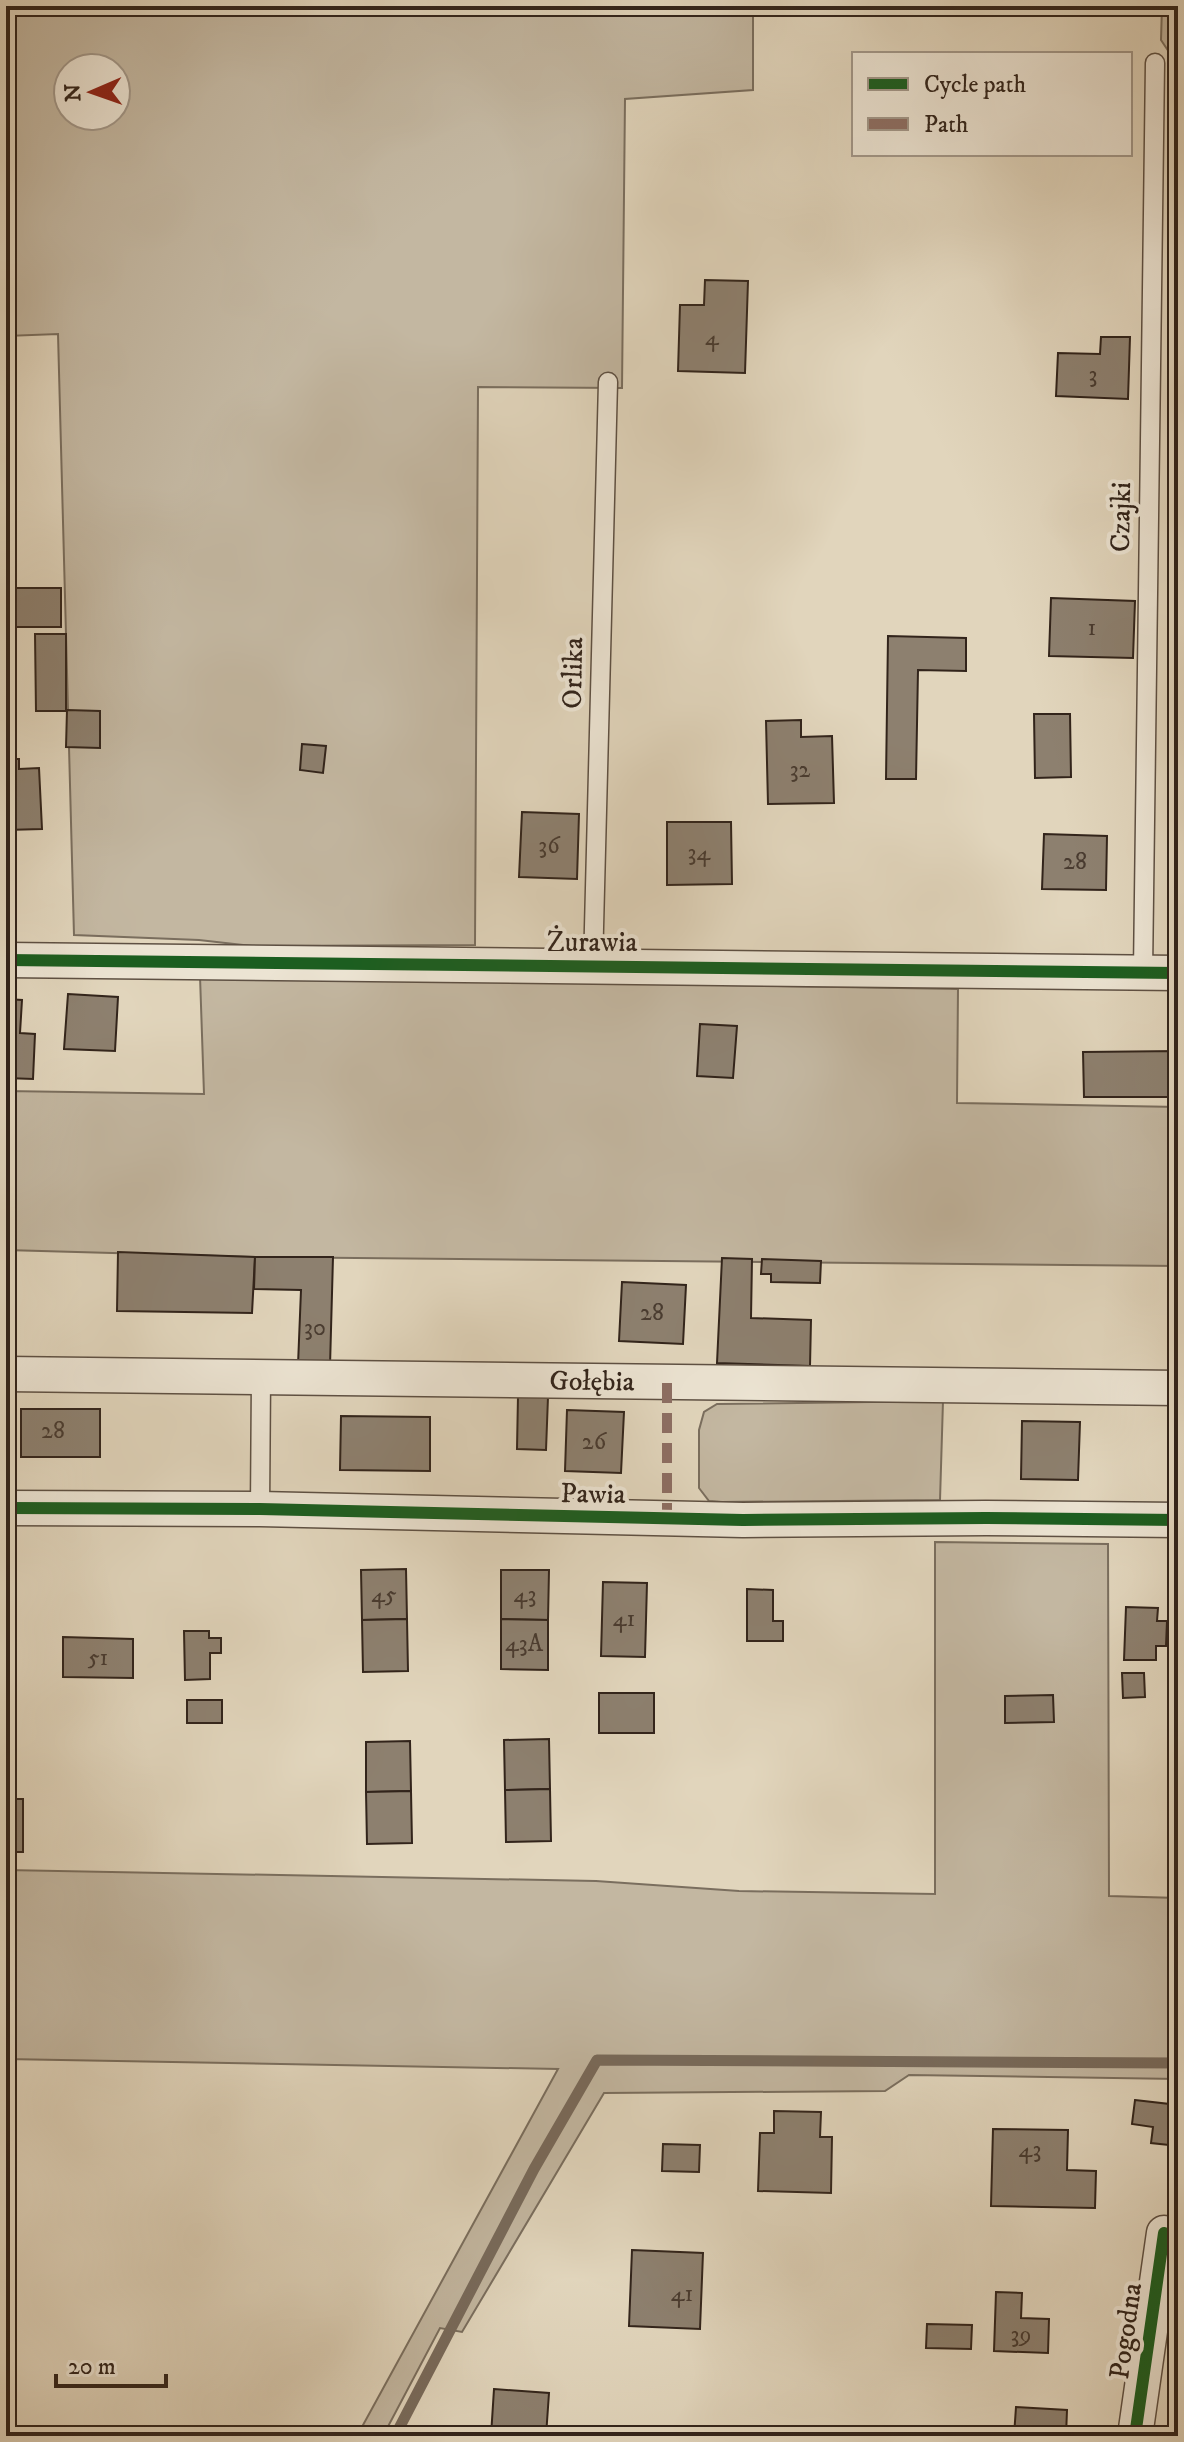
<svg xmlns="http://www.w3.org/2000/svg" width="1184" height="2442" viewBox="0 0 1184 2442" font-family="'IM FELL DW Pica',serif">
  <rect width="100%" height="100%" fill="#e1d5bc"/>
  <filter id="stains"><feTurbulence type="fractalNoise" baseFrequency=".0025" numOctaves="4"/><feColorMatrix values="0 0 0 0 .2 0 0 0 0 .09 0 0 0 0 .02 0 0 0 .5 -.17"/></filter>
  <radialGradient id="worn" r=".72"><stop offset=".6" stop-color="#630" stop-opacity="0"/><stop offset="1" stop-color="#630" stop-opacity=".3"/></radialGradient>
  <g fill="#c3b7a1" stroke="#7a6e5e" stroke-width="2" fill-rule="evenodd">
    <path d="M 6,6 L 753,6 L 753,90 L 625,99 L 622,388 L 478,387 L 475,945 L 252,946 L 199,940 L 74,935 L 58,334 L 6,336 ZM 68,68 L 116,68 L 116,116 L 68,116 Z"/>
    <polygon points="1162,6 1178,6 1178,51 1169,52 1161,40"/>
    <polygon points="200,976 958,989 957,1103 1178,1107 1178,1266 255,1257 6,1250 6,1091 204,1094"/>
    <polygon points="943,1401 940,1500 722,1502 709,1501 699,1488 699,1430 704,1412 717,1404"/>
    <polygon points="935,1542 1108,1544 1109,1896 1178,1898 1178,2079 909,2075 885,2091 604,2093 462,2332 440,2328 383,2436 357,2436 558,2069 6,2059 6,1870 596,1881 739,1891 935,1894"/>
  </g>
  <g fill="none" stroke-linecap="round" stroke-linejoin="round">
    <polyline stroke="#786a5b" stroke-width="11" points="395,2436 534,2169 597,2060 1178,2063"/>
  </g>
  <g fill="#8d806f" stroke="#32241b" stroke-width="2">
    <polygon points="705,280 748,281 745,373 678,371 680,305 704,305"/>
    <polygon points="1101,337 1130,337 1128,399 1056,396 1058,353 1100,354"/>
    <rect x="15" y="588" width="46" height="39"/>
    <polygon points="1051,598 1135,601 1133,658 1049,656"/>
    <polygon points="35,634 66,634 66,711 36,711"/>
    <polygon points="888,636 966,638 966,671 918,670 916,779 886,779"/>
    <polygon points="67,710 100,711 100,748 66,747"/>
    <polygon points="1034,714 1070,714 1071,777 1035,778"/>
    <polygon points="801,720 801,737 832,736 834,803 768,804 766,721"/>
    <polygon points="302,744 326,746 323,773 300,770"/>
    <polygon points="6,759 19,759 19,769 39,768 42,829 6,830"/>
    <polygon points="522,812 579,814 577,879 519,877"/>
    <polygon points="667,822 731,822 732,884 667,885"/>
    <polygon points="1044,834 1107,836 1106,890 1042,889"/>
    <polygon points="68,994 118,997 115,1051 64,1049"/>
    <polygon points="6,999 22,1000 20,1033 35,1034 33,1079 6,1078"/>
    <polygon points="700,1024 737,1026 733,1078 697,1076"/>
    <polygon points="1178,1051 1178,1097 1084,1097 1083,1052"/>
    <polygon points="118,1252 255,1257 252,1313 117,1311"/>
    <polygon points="255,1257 333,1257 330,1366 298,1365 301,1290 254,1289"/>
    <polygon points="722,1258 752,1259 751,1318 811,1320 810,1366 717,1363"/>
    <polygon points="762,1259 821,1261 820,1283 771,1282 771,1274 761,1274"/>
    <polygon points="622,1282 686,1285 683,1344 619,1341"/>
    <polygon points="518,1396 548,1397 546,1450 517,1449"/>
    <rect x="21" y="1409" width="79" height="48"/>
    <polygon points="567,1410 624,1412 621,1473 565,1471"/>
    <polygon points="341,1416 430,1417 430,1471 340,1470"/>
    <polygon points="1022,1421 1080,1422 1078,1480 1021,1479"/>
    <polygon points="406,1569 407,1619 362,1620 361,1570"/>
    <polygon points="501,1570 549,1570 548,1620 501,1619"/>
    <polygon points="603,1582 647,1583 645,1657 601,1656"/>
    <polygon points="747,1589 773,1590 773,1621 783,1621 783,1641 747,1641"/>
    <polygon points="6,1593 8,1593 7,1682 6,1682"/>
    <polygon points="1126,1607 1158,1608 1157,1621 1167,1621 1166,1646 1156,1646 1156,1660 1124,1660"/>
    <polygon points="407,1619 408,1671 363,1672 362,1620"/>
    <polygon points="501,1619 548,1620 548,1670 501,1669"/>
    <polygon points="184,1631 209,1631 209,1638 221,1638 221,1653 210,1653 210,1679 185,1680"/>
    <polygon points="63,1637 133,1639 133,1678 63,1677"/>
    <polygon points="1122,1673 1144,1673 1145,1697 1123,1698"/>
    <rect x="599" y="1693" width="55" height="40"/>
    <polygon points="1053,1695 1054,1722 1005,1723 1005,1696"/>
    <rect x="187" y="1700" width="35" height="23"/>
    <polygon points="549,1739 550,1789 505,1790 504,1740"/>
    <polygon points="410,1741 411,1791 366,1792 366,1742"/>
    <polygon points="550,1789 551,1841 506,1842 505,1790"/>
    <polygon points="411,1791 412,1843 367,1844 366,1792"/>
    <rect x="6" y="1799" width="17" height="53"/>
    <polygon points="1135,2100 1178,2105 1178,2146 1151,2143 1153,2127 1132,2124"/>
    <polygon points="774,2111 821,2112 820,2137 832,2137 831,2193 758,2191 760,2133 774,2133"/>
    <polygon points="993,2129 1068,2130 1067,2170 1096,2171 1095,2208 991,2206"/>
    <polygon points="663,2144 700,2145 699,2172 662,2171"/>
    <polygon points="632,2250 703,2253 700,2329 629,2326"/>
    <polygon points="996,2292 1022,2293 1021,2318 1049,2319 1048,2353 994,2351"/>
    <polygon points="927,2324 972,2325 971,2349 926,2348"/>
    <polygon points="494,2389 549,2393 546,2436 491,2436"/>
    <polygon points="1016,2407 1067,2410 1066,2436 1014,2436"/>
  </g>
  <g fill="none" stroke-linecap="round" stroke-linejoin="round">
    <defs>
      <g id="lane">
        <polyline points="593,966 608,382"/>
        <polyline points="1143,972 1155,63"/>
        <polyline points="260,1509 261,1377"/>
      </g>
      <g id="street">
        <polyline points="6,960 1178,973"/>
        <path id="s1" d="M 6,1374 L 1178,1388"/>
        <polyline points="6,1508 260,1509 743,1520 986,1518 1178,1520"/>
        <polyline points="1135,2436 1164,2233"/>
      </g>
    </defs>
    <use href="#lane" stroke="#5e5043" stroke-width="21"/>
    <use href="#street" stroke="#5e5043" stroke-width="37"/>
    <use href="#lane" stroke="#ece4d3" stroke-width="18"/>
    <use href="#street" stroke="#ece4d3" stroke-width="34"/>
    <polyline stroke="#8d6e63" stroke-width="10" stroke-dasharray="20 10" stroke-linecap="butt" points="667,1383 667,1519"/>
    <defs>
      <g id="cycleway">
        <polyline points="6,960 1178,973"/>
        <polyline points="6,1508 260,1509 743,1520 986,1518 1178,1520"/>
        <polyline points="1135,2436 1164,2233"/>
      </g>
    </defs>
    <use href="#cycleway" stroke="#ece4d3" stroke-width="17"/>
    <use href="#cycleway" stroke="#1b5e20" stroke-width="12"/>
  </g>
  <g text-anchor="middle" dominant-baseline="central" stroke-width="8" stroke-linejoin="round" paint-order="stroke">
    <g font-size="24" fill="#493b30">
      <text x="712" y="338">4</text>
      <text x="1093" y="375">3</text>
      <text x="1092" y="628">1</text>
      <text x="800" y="770">32</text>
      <text x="549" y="846">36</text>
      <text x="699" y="853">34</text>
      <text x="1075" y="862">28</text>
      <text x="652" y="1313">28</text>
      <text x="315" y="1328">30</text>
      <text x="53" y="1431">28</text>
      <text x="594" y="1442">26</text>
      <text x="384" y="1595">45</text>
      <text x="525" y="1595">43</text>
      <text x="624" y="1619">41</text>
      <text x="524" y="1644">43A</text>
      <text x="98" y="1658">51</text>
      <text x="1030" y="2150">43</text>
      <text x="682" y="2294">41</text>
      <text x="1021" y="2335">39</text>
    </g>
    <g font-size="28" fill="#32241b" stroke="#ece4d3">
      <text transform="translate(1121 517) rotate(-89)">Czajki</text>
      <text transform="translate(573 673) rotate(-89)">Orlika</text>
      <text x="592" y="942">Żurawia</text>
      <text stroke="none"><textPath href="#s1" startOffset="586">Gołębia</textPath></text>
      <text transform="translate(593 1494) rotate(1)">Pawia</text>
      <text transform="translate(1126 2331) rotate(-82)">Pogodna</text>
    </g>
  </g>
  <rect width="1184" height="2442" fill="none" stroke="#e1d5bc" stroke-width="32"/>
  <rect x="8" y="8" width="1168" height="2426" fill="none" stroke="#32241b" stroke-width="4"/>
  <rect x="16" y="16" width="1152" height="2410" fill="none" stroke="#32241b" stroke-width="2"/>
  <rect x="852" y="52" width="280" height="104" fill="#ece4d3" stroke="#a29789" stroke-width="2"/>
  <rect x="868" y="78" width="40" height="12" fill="#1b5e20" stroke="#a29789" stroke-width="2"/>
  <text x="924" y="92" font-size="24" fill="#32241b">Cycle path</text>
  <rect x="868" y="118" width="40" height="12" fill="#8d6e63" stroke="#a29789" stroke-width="2"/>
  <text x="924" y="132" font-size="24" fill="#32241b">Path</text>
  <g transform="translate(92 92) rotate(268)"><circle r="38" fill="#ece4d3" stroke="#a29789" stroke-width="2"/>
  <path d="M0-6L14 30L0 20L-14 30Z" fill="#8f2418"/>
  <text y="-12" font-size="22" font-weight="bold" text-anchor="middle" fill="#32241b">N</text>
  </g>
  <path d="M56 2374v12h110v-12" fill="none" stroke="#32241b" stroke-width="4"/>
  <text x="68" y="2374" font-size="24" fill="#32241b" stroke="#ece4d3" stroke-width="6" paint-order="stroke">20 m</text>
  <rect width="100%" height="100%" filter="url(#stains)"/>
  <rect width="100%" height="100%" fill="url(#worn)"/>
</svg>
